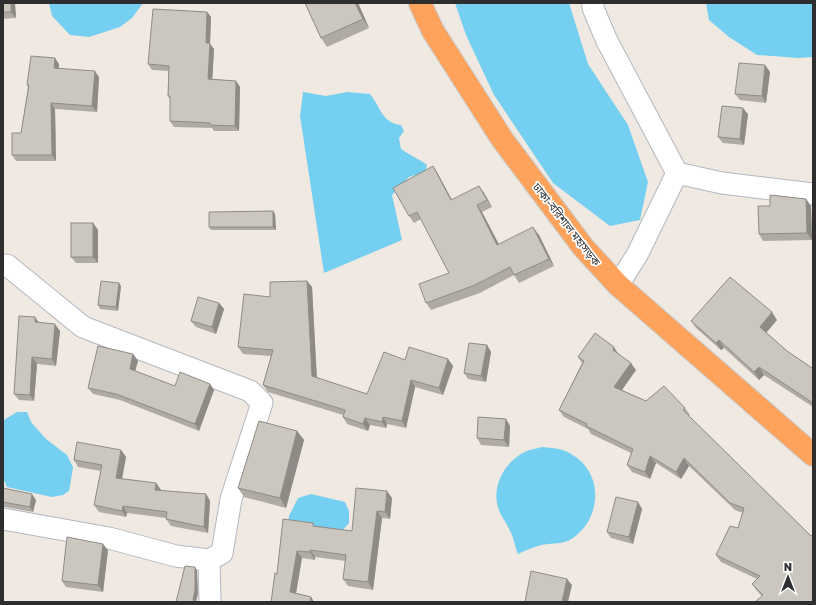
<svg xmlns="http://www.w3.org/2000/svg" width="816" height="605" viewBox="0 0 816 605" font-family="'Golos Text','Noto Sans Bengali',sans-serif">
  <rect width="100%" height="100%" fill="#efe9e1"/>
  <g fill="#75cff0">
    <polygon points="49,3 143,3 132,18 120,27 89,37 70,35 52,16"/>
    <polygon points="455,3 569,3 588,64 628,125 648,182 640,220 610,226 553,183 494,95 466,35"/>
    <polygon points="706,3 813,3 813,57 799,58 757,55 729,37 709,20"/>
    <path d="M 303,92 L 326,96 L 347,92 L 370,94 C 380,105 381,123 401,125 L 404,131 L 399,138 L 401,149 C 409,155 418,158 427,165 L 425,172 L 409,177 L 392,195 L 402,240 L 324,273 L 300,116 Z"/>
    <polygon points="17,412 27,412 31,422 46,439 67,455 73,467 71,480 69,491 63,495 52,497 7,487 3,478 3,425 4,420"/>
    <path d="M 541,447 C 552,448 562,448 571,454 C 604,472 602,518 573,538 C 562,546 549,542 538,546 C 531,548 524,551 518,554 C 515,547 514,538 510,531 C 506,521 499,515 497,503 C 493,483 507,459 527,451 C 531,449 537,449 541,447 Z"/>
    <polygon points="311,494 345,502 349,511 349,523 341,532 288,523 289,516 298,498"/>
  </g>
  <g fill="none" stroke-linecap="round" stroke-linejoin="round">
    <defs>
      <g id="minor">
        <polyline points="593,3 593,8 607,41 677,173"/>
        <polyline points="677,173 722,183 813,194"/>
        <polyline points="618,285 637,255 677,173"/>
        <polyline points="3,519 109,538 176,556 209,560 222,553 231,499 262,403 250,391 83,327 7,265"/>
        <polyline points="209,560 210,602"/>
      </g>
      <polyline id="highway" points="420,3 433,31 502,139 583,247 618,285 813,455"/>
    </defs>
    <use href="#minor" stroke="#b4b7c1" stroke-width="23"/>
    <use href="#highway" stroke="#c9c9c9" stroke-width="24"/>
    <use href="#minor" stroke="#fff" stroke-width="21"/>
    <use href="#highway" stroke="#ffa35c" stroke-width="22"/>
  </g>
  <g fill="#afaba4">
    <polygon points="3,3 15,3 16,18 3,19"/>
    <polygon points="305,3 358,3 369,28 327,47 321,38"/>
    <polygon points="207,12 211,17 210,44 214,49 212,79 236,81 240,87 239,131 214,131 212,128 174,127 170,121 170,99 168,96 169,71 152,70 148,64"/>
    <polygon points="59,64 59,68 99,77 97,112 55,109 56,161 16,161 12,155 21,133 28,87 27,85"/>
    <polygon points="765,65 770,72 766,103 740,100 735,94"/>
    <polygon points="748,114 744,145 723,143 718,137"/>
    <polygon points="433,166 438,174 452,200 479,186 484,193 492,207 482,212 498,244 539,235 554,266 519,283 514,275 480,293 431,310 426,303 449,273 421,219 414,223 409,216"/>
    <polygon points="806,199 811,206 812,240 763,241 759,234 770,206"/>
    <polygon points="273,211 275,214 276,230 211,230 209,227"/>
    <polygon points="93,223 98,230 98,263 76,263 71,257"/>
    <polygon points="307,281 312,287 317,378 367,394 405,360 448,359 453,366 443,395 415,387 406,428 387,424 386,428 370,425 368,431 347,424 343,417 343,415 268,392 263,385 271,356 243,354 238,347 270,297"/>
    <polygon points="119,283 121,286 118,311 100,309 98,305"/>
    <polygon points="219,303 224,309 216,334 196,327 191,321"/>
    <polygon points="777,320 766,333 787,351 812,368 813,366 813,407 764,375 759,380 724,348 721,350 696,328 691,321"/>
    <polygon points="39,322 60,331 56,366 37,364 34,401 19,400 14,394"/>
    <polygon points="487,345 491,352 486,382 468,379 464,373"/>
    <polygon points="133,354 138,361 135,371 175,386 210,384 214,390 199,431 120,400 93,394 88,388"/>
    <polygon points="619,355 636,370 622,390 646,401 685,408 690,415 689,416 811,536 762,596 757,591 752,584 757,579 721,562 716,555 738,528 743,513 735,510 689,466 681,479 656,463 650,479 632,472 627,465 631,453 591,434 588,429 564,417 559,410 582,363 578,357"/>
    <polygon points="506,419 510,426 509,447 481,445 477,438"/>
    <polygon points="297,431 304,440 286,508 244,497 238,488"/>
    <polygon points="121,450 126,457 122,479 156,483 161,490 161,491 206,494 210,501 208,533 171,526 166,519 166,518 127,513 126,517 99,512 94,505 101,471 78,467 74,460"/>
    <polygon points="3,488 36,500 33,512 5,507 3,508"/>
    <polygon points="392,498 390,519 382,518 373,590 348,586 343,579 346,561 315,557 315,560 302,558 296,593 311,597 314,602 271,602 277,574 316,526 352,531"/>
    <polygon points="638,502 642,509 633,544 611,538 607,532"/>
    <polygon points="108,550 103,592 66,587 62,581"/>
  </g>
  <g fill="#8e8b86">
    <polygon points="11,3 15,3 16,18 11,12"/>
    <polygon points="355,3 358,3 369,28 363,19"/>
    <polygon points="207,12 211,17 210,44 214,49 212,85 208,79 206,43"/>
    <polygon points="55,58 59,64 58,74 54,68"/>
    <polygon points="765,65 770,72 766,103 762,96"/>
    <polygon points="95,71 99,77 97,112 92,106"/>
    <polygon points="236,81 240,87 239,131 235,126"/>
    <polygon points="51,103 55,109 56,161 52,155"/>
    <polygon points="743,108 748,114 744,145 740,139"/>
    <polygon points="433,166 438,174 456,208 451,200"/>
    <polygon points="479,186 484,193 492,207 487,200"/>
    <polygon points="806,199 811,206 812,240 807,233"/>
    <polygon points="477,205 482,212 503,252 497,245"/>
    <polygon points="273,211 275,214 276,230 273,227"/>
    <polygon points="93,223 98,230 98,263 93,257"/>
    <polygon points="533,227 539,235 554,266 549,259"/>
    <polygon points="307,281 312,287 317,383 312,376"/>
    <polygon points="119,283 121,286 118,311 116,307"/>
    <polygon points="219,303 224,309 216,334 212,327"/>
    <polygon points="772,312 777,320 765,334 760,327"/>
    <polygon points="35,317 40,324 35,322"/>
    <polygon points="55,324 60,331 56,366 52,359"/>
    <polygon points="719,340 724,348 721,350 716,343"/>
    <polygon points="487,345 491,352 486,382 481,376"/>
    <polygon points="614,347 619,355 613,350"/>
    <polygon points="133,354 138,361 134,375 130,369"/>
    <polygon points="32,357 37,364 34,401 30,395"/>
    <polygon points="448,359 453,366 443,395 439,388"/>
    <polygon points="631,363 636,370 619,394 614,387"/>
    <polygon points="759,367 764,375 759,380 754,372"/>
    <polygon points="411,380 415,387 406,428 402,421"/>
    <polygon points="210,384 214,390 199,431 195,424"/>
    <polygon points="383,417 387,424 386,428 382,422"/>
    <polygon points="365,418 370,425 368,431 363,424"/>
    <polygon points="506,419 510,426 509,447 504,440"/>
    <polygon points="297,431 304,440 286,508 280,498"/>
    <polygon points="121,450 126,457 121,484 116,478"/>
    <polygon points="650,456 656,463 650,479 645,472"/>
    <polygon points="684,458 689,466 681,479 676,472"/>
    <polygon points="156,483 161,490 160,497 155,490"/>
    <polygon points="387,491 392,498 390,519 385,512"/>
    <polygon points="32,494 36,500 33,512 30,507"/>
    <polygon points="206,494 210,501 208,533 204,527"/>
    <polygon points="638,502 642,509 633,544 629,537"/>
    <polygon points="123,506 127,513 126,517 122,511"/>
    <polygon points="377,511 382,518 373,590 368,582"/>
    <polygon points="103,544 108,550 103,592 98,585"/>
    <polygon points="310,550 315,557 315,560 310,552"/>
    <polygon points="297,551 302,558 295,599 290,592"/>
    <polygon points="195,567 197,571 198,594 196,602 193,600"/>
    <polygon points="567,579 572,585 568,602 562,602"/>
    <polygon points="311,597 314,602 310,602"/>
  </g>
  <g fill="#cbc7bf" stroke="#8e8b86">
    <rect x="3" y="3" width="8" height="9"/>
    <polygon points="305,3 355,3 363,19 321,38"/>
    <polygon points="153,9 207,12 206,43 210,43 208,79 236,81 235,126 210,125 210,123 170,121 170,96 168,96 169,66 148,64"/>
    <polygon points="31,56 55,58 54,68 95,71 92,106 51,103 52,155 12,155 12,133 21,133 29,85 27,85"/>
    <polygon points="739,63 765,65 762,96 735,94"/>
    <polygon points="722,106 743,108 740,139 718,137"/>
    <polygon points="433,166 451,200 479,186 487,200 477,205 497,245 533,227 549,259 514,275 510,267 475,285 426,303 419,284 449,273 417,212 409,216 393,188"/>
    <polygon points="770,195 806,199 807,233 759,234 758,206 770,206"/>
    <polygon points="273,211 273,227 209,227 209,212"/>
    <rect x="71" y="223" width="22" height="34"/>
    <polygon points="730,277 772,312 760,327 787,351 812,368 813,366 813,403 759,367 754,372 719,340 716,343 691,321"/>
    <polygon points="101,281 119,283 116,307 98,305"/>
    <polygon points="307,281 312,376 367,394 384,352 405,360 409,347 448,359 439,388 411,380 402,421 383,417 382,422 365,418 363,424 343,417 345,410 263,385 273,350 238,347 244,294 270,297 270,282"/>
    <polygon points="198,297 219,303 212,327 191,321"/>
    <polygon points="19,316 35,317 35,322 55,324 52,359 32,357 30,395 14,394"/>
    <polygon points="595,333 614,347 613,350 631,363 614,387 646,401 664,386 685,408 683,410 811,536 813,535 813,602 755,602 763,595 752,584 760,576 716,555 730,526 738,528 744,508 730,503 684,458 676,472 650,456 645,472 627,465 633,449 586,426 587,424 559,410 584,361 578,357"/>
    <polygon points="469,343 487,345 481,376 464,373"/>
    <polygon points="98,346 133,354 130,369 175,386 180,372 210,384 195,424 116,394 88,388"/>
    <polygon points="478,417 506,419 504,440 477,438"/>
    <polygon points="259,421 297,431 280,498 238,488"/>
    <polygon points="77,442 121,450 116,478 156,483 155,490 206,494 204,527 166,519 167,512 123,506 122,511 94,505 102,465 74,460"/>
    <polygon points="3,488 32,494 30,507 3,502"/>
    <polygon points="356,488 387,491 385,512 377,511 368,582 343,579 346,555 310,550 310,552 297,551 290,592 311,597 310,602 271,602 275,573 277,574 283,519 313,523 313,526 352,531"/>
    <polygon points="616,497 638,502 629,537 607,532"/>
    <polygon points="67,537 103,544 98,585 62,581"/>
    <polygon points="185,566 195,567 195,590 193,600 195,602 176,602"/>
    <polygon points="531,571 567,579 562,602 525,602"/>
  </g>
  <g text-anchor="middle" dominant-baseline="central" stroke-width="3.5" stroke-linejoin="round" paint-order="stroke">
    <g font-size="11" fill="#2e2e2e" stroke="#fff">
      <text transform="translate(567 224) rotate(52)">ঢাকা-বরিশাল মহাসড়ক</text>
    </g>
  </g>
  <rect width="816" height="605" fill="none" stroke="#2e2e2e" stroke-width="8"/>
  <g transform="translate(788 577)" stroke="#ffffff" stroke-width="3" paint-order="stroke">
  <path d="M0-3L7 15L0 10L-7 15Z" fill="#2e2e2e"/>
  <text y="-6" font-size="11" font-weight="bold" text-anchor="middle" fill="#2e2e2e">N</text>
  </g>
</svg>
